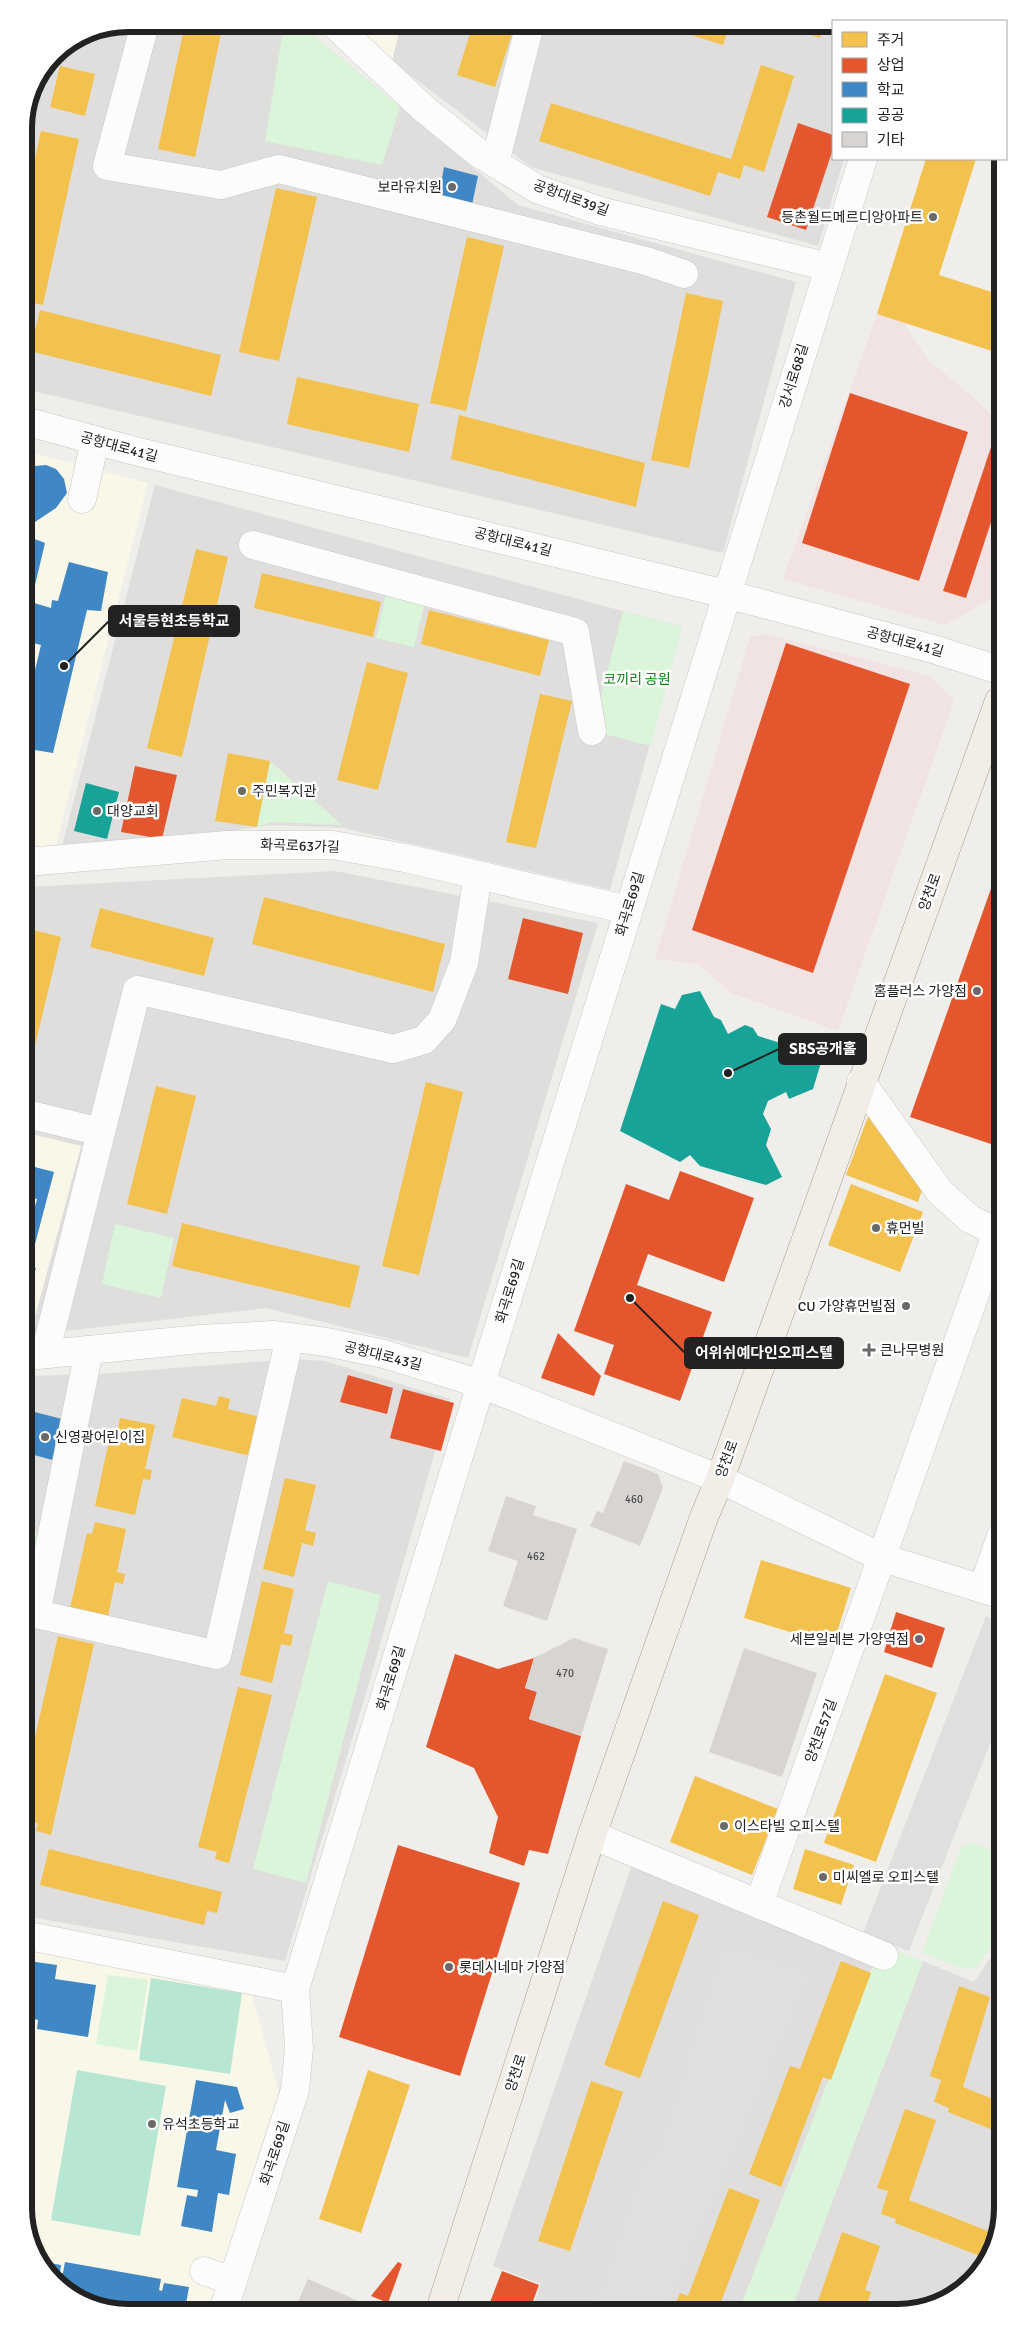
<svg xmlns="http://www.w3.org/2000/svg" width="1027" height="2336" viewBox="0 0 1027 2336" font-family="Signika,'Noto Sans KR',sans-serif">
  <rect width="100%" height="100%" fill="#f0eeeb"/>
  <g fill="#dfdedc">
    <polygon points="129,24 300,24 518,205 796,282 723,553 25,389 24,122 32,88 55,54 89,32"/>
    <polygon points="401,24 833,24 833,159 844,159 818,246 531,167 392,61"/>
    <polygon points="155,485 682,627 610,890 343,828 272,825 60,854"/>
    <polygon points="335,871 598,923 468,1358 266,1308 30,1335 81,1146 27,1133 26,887"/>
    <polygon points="293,1359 324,1361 450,1399 367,1690 285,1961 29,1917 27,1376 98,1374"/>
    <polygon points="633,1862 876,1958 740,2308 532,2309 541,2284 493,2266"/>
    <polygon points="1003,1947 1003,2208 982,2271 932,2307 792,2308 923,1961 974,1982 996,1949"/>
  </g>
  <g fill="#f1e3e1">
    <polygon points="877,314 902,321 928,360 966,391 998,421 999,589 996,596 945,625 783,579"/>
    <polygon points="767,634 930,676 954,701 838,1031 731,993 698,964 655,959 750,637"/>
  </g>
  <g fill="#f8f7e8">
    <polygon points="352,24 401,24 392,61"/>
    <polygon points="25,451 148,483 54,854 26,848"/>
    <polygon points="27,1133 81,1146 30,1335 27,1335"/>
    <polygon points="29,1950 250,1987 279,2093 208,2311 122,2312 65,2290 29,2241"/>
  </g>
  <g fill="#daf5da">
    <polygon points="284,24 300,24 400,107 382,165 265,141"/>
    <polygon points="386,594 425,603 414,647 376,638"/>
    <polygon points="623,611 682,627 651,746 592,731"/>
    <polygon points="270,761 342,825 273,822 257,827"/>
    <polygon points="115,1224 174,1238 161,1298 102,1284"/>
    <polygon points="28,1531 42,1534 28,1588"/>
    <polygon points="328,1581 381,1595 306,1883 253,1869"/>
    <polygon points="972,1843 1002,1854 1003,1938 996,1940 975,1969 959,1967 922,1953 961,1847"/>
    <polygon points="896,1951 923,1961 792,2308 740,2308 876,1958"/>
    <polygon points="108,1975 148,1980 137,2051 96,2044"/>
  </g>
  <g fill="#b7e6d2">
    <polygon points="151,1978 242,1993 230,2074 139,2060"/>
    <polygon points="77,2070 166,2086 140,2236 51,2220"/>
  </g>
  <g fill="#e0dfde">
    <polygon points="986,1616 1002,1622 1002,1713 909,1951 863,1933"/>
    <polygon points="725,1945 811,1973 666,2308 595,2309 644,2159 657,2156"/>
  </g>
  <g fill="#f2c14e">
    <polygon points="185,24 223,24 195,157 158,149"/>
    <polygon points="473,24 515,24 495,87 457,75"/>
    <polygon points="656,24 730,24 723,45"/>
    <polygon points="786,24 824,24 820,38 786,27"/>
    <polygon points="761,65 794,76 764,172 744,165 740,179 718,172 710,196 539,141 551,103 731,159"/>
    <polygon points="60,66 95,74 85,116 50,107"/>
    <polygon points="41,131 79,139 43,305 24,301 24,208"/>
    <polygon points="926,159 976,159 939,275 998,294 998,353 877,314"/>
    <polygon points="276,188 317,197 279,361 239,352"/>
    <polygon points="467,237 504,246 466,411 430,403"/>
    <polygon points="686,293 723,301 689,468 651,460"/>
    <polygon points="40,310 221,355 211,396 30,351"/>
    <polygon points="297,377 419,404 409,452 287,424"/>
    <polygon points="459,415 645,463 636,507 451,459"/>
    <polygon points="196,549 228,557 182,757 147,748"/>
    <polygon points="262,573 381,602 373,637 254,608"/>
    <polygon points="429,610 549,640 540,676 421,644"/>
    <polygon points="367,662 408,673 378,790 337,780"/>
    <polygon points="540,694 572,701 536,848 506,842"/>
    <polygon points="228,753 270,761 257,827 215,821"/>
    <polygon points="264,897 445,944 433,992 252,944"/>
    <polygon points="100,908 214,938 204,976 90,947"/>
    <polygon points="26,928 61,937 27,1079 26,1079"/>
    <polygon points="426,1082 463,1092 419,1275 382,1266"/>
    <polygon points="156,1086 196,1096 167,1214 127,1204"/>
    <polygon points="869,1114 926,1178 918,1202 846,1175"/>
    <polygon points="851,1184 923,1212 900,1272 828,1245"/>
    <polygon points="182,1223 360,1266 350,1308 172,1266"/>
    <polygon points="219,1396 230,1399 228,1409 264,1418 255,1457 172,1437 182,1398 216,1406"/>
    <polygon points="120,1418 155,1425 145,1469 152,1470 150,1480 143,1479 135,1515 95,1506 111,1431 117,1433"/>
    <polygon points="285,1478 316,1485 305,1530 316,1533 313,1546 302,1543 294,1577 263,1569"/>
    <polygon points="95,1522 126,1529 117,1572 125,1574 123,1584 115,1582 107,1621 69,1613 87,1533 92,1534"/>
    <polygon points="761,1560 851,1588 833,1645 744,1618"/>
    <polygon points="262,1581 294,1589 284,1633 293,1635 291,1646 281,1644 272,1683 240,1675"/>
    <polygon points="58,1636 94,1644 51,1835 36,1831 38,1823 28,1821 28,1768"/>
    <polygon points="885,1674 937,1693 876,1862 824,1843"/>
    <polygon points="238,1687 272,1695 229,1863 215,1859 217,1852 198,1847"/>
    <polygon points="695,1776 778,1809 752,1875 670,1842"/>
    <polygon points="49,1849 222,1892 217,1913 207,1911 204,1925 40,1885"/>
    <polygon points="805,1849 854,1865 841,1905 793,1889"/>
    <polygon points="663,1901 699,1915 640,2078 604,2065"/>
    <polygon points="841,1961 871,1973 831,2080 823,2077 781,2187 749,2174 790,2066 800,2069"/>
    <polygon points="959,1986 990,1997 963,2087 1003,2103 1003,2134 948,2112 949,2108 934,2102 941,2080 930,2076"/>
    <polygon points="368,2070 410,2085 361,2233 319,2219"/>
    <polygon points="591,2081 623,2092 570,2251 538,2241"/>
    <polygon points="905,2109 936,2120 909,2200 993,2233 985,2258 895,2223 896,2219 881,2214 888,2191 877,2188"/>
    <polygon points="729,2188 760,2200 719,2307 712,2305 711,2308 674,2308 680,2293 688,2296"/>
    <polygon points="842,2232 880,2246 865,2290 871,2292 866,2307 816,2307"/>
  </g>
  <g fill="#e4572e">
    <polygon points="798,123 833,135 833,149 806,230 767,217"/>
    <polygon points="850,393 968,432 919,581 802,543"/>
    <polygon points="995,435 999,437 999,498 966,598 943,591"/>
    <polygon points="786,643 910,684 813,973 692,930"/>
    <polygon points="135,766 177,775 162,839 121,832"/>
    <polygon points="999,866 1000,866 1000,1147 910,1117"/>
    <polygon points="523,918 583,933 568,994 508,979"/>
    <polygon points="680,1171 754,1198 724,1282 648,1254 637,1285 712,1312 680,1401 604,1374 614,1345 574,1331 626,1184 669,1200"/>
    <polygon points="558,1333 601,1376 594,1396 541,1378"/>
    <polygon points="348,1375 393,1388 387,1414 340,1402"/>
    <polygon points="403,1389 454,1403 441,1451 390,1438"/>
    <polygon points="896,1612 945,1628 932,1668 884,1652"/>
    <polygon points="455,1654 498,1669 534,1658 525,1688 537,1692 529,1719 581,1736 548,1854 529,1850 524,1866 489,1853 498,1817 474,1768 426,1747"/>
    <polygon points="398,1845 520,1883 460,2076 339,2037"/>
    <polygon points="398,2262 402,2264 388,2303 371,2296"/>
    <polygon points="502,2271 539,2285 530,2309 487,2310"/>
  </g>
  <g fill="#3f88c5">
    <polygon points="444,167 478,176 472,205 439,196"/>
    <polygon points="46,465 56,469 64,479 67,493 56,508 26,528 32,538 45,543 31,602 51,608 52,600 58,601 69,562 108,572 101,611 87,610 53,753 29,749 26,763 25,712 41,645 25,641 25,472 35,466"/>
    <polygon points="27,1165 54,1172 29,1267 36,1268 33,1278 27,1277 27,1208 34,1210 37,1199 27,1197"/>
    <polygon points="27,1286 35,1288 31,1305 29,1304 28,1309"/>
    <polygon points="27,1410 66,1420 56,1461 27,1453"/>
    <polygon points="29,1961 57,1965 55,1979 96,1985 88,2037 37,2029 38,2020 29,2018"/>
    <polygon points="196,2080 237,2087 244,2109 230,2113 225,2100 216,2150 236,2154 229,2195 218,2193 212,2232 181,2226 187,2195 197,2197 198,2190 177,2187"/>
    <polygon points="44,2262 61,2265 60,2273 63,2273 65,2262 161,2279 159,2290 162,2291 164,2283 189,2287 186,2304 179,2302 178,2305 189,2307 188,2312 122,2312 65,2290"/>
  </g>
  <g fill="#17a398">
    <polygon points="86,783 119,792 107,839 74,831"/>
    <polygon points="700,991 714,1017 721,1020 728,1034 745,1025 753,1028 758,1036 823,1056 813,1089 789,1099 786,1092 768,1101 763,1114 771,1129 766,1145 782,1177 766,1185 700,1166 690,1155 680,1162 620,1131 661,1004 675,1009 682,995"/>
  </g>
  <g fill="#d7d4d2">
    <polygon points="624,1461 658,1474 663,1488 640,1546 590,1526 597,1511 603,1513"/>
    <polygon points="506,1496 536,1506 533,1515 577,1529 547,1621 503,1606 518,1561 488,1551"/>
    <polygon points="574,1638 608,1649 581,1736 529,1719 537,1692 525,1688 534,1658"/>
    <polygon points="744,1648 817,1673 782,1777 709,1752"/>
    <polygon points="308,2279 379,2310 311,2311 297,2304"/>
  </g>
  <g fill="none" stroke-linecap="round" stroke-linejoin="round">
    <defs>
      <g id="minor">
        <polyline points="145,24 107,166 221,185 279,169 646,261 684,274"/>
        <polyline points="334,24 423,108 480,154 537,189 600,211 829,267"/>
        <polyline points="495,163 530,24"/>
        <polyline points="25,421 131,450 726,594 933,649 999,670"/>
        <polyline points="82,499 95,441"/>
        <polyline points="253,545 575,632 592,731"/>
        <polyline points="26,862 227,845 333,845 405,858 628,910"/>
        <polyline points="861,1082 940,1192 970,1219 1001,1234"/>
        <polyline points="27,1114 101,1132"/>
        <polyline points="45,1354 137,990 393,1049 424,1040 442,1020 464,963 478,875"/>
        <polyline points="27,1356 201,1339 273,1335 326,1342 384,1354 481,1384 720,1479 883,1558 1002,1595"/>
        <polyline points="983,1588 1001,1536"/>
        <polyline points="28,1612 217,1655 290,1337"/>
        <polyline points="36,1614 89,1350"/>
        <polyline points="592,1835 884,1956"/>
        <polyline points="759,1904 997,1232"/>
        <polyline points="29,1936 295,1989"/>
        <polyline points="204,2271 233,2281"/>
        <polyline points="223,2311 295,2090 299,2048 295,1989 481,1384 863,159"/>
      </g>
      <polyline id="major" points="440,2310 592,1835 704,1517 720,1479 999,701"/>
    </defs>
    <use href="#minor" stroke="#c9c8c7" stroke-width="29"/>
    <use href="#major" stroke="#a79c86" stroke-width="29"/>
    <use href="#minor" stroke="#fdfcfc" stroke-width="28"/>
    <use href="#major" stroke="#f3ede7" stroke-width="28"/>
  </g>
  <g fill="#6a6968" stroke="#fff" stroke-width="2">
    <circle cx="452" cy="187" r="5"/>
    <circle cx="933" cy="217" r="5"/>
    <circle cx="242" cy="791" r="5"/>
    <circle cx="97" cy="811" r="5"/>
    <circle cx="977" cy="991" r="5"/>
    <circle cx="876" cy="1228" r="5"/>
    <circle cx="906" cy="1306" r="5"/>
    <path d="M866.5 1342.5h5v5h5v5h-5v5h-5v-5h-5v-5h5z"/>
    <circle cx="45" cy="1437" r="5"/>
    <circle cx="919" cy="1639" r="5"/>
    <circle cx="724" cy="1826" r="5"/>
    <circle cx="823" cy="1877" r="5"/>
    <circle cx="449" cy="1967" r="5"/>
    <circle cx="152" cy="2124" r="5"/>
  </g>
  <g text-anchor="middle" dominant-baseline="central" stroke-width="5" stroke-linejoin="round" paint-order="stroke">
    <g font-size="11" fill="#4f4e4e">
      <text x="634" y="1499">460</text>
      <text x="536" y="1556">462</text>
      <text x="565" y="1673">470</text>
    </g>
    <g font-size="14" fill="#222" stroke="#fff" text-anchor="start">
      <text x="442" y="187" text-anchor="end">보라유치원</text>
      <text x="923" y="217" text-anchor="end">등촌월드메르디앙아파트</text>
      <text x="252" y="791">주민복지관</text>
      <text x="107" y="811">대양교회</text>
      <text x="967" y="991" text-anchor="end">홈플러스 가양점</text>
      <text x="886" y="1228">휴먼빌</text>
      <text x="896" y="1306" text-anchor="end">CU 가양휴먼빌점</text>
      <text x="880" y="1350">큰나무병원</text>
      <text x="55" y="1437">신영광어린이집</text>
      <text x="909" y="1639" text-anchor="end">세븐일레븐 가양역점</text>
      <text x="734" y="1826">이스타빌 오피스텔</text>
      <text x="833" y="1877">미씨엘로 오피스텔</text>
      <text x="459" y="1967">롯데시네마 가양점</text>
      <text x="162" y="2124">유석초등학교</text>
    </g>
    <g font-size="14" fill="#222" stroke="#fff">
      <text transform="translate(571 198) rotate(20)">공항대로39길</text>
      <text transform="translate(794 376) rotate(-73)">강서로68길</text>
      <text transform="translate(119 447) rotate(15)">공항대로41길</text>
      <text transform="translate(513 542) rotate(14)">공항대로41길</text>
      <text transform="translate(905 642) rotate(15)">공항대로41길</text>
      <text transform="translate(300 846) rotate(2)">화곡로63가길</text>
      <text transform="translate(930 892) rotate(-70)">양천로</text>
      <text transform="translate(630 904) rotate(-73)">화곡로69길</text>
      <text transform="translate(510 1291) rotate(-73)">화곡로69길</text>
      <text transform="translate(383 1356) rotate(14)">공항대로43길</text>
      <text transform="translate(727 1459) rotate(-70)">양천로</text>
      <text transform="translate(391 1678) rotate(-73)">화곡로69길</text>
      <text transform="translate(821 1731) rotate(-70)">양천로57길</text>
      <text transform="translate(516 2073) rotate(-72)">양천로</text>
      <text transform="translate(275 2153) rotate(-72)">화곡로69길</text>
    </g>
    <g font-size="14" fill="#0c8416" stroke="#fff">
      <text x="637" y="679">코끼리 공원</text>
    </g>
  </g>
  <path d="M0 0H1027V2336H0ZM128 32H898A96 96 0 0 1 994 128V2208A96 96 0 0 1 898 2304H128A96 96 0 0 1 32 2208V128A96 96 0 0 1 128 32Z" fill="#fff" fill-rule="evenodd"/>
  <path fill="none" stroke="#222" stroke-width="6" d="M128 32H898A96 96 0 0 1 994 128V2208A96 96 0 0 1 898 2304H128A96 96 0 0 1 32 2208V128A96 96 0 0 1 128 32Z"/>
  <path fill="none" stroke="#222" stroke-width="2" d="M64 666L109 621M728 1073L779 1049M630 1298L685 1353"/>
  <g fill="#222" stroke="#fff" stroke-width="2">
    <circle cx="64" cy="666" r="5"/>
    <circle cx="728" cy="1073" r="5"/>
    <circle cx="630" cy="1298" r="5"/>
  </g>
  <g fill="#222" stroke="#222" stroke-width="2">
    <rect x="109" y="606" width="130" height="30" rx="5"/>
    <rect x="779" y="1034" width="87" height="30" rx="5"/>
    <rect x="685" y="1338" width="158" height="30" rx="5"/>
  </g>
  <g font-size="15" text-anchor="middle" font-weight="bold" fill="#fff">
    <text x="174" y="626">서울등현초등학교</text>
    <text x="823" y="1054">SBS공개홀</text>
    <text x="764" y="1358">어위쉬예다인오피스텔</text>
  </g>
  <rect x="832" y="20" width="175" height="140" fill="#ffffff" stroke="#a7a7a7"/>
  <rect x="842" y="32" width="25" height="15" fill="#f2c14e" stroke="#a7a7a7"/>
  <text x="877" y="45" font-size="15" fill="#222222">주거</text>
  <rect x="842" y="58" width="25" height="15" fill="#e4572e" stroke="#a7a7a7"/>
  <text x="877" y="70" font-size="15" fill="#222222">상업</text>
  <rect x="842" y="82" width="25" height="15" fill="#3f88c5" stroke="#a7a7a7"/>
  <text x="877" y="95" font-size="15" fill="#222222">학교</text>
  <rect x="842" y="108" width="25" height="15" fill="#17a398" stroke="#a7a7a7"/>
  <text x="877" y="120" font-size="15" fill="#222222">공공</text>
  <rect x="842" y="132" width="25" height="15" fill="#d7d4d2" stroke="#a7a7a7"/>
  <text x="877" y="145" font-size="15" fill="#222222">기타</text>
</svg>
